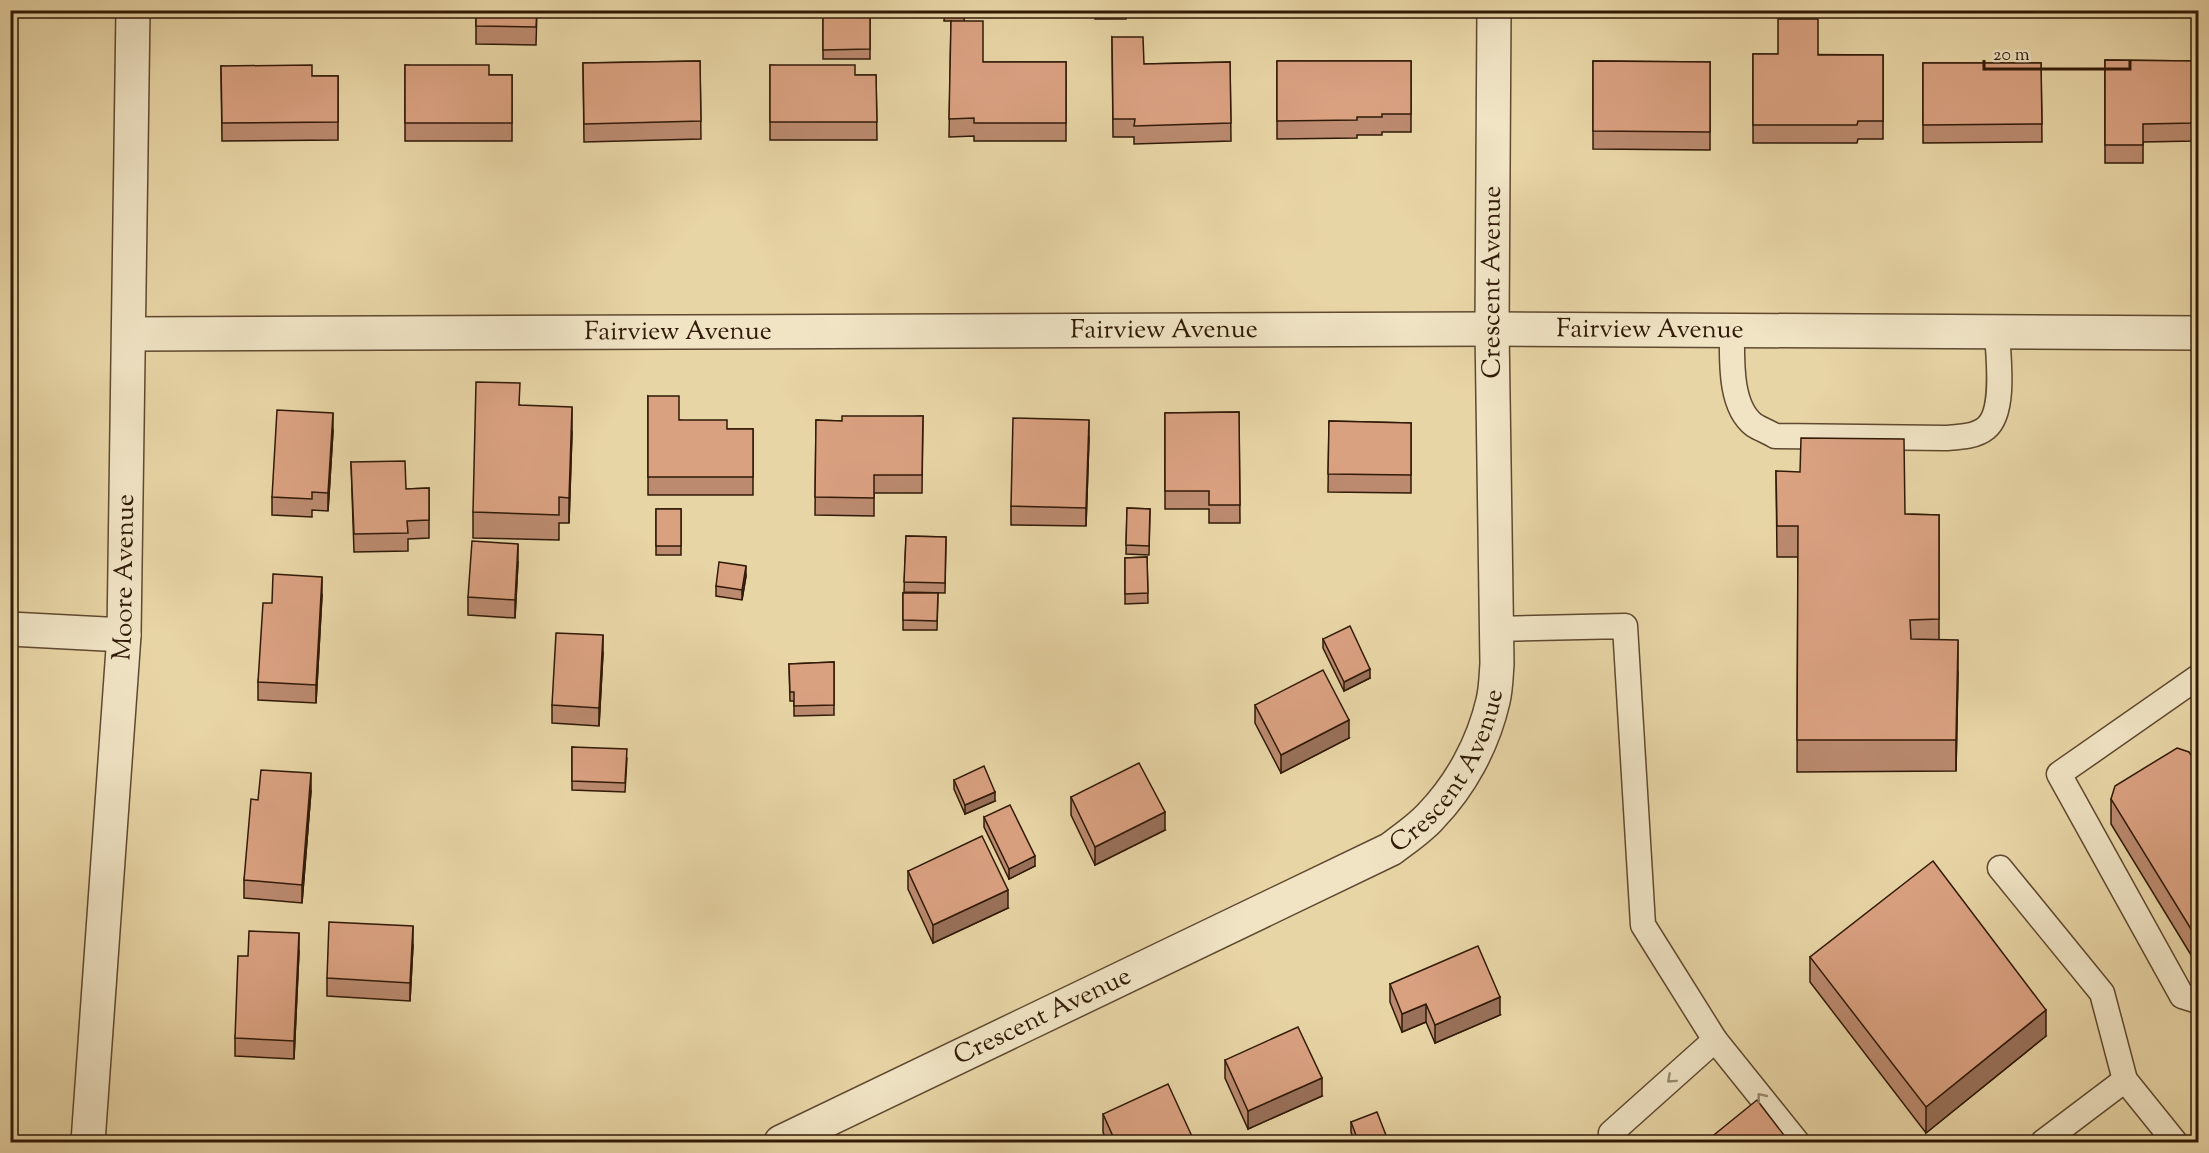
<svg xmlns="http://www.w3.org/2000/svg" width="2209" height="1153" viewBox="0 0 2209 1153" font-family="'Sorts Mill Goudy',serif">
  <rect width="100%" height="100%" fill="#e8d5a6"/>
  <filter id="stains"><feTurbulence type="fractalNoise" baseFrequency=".00333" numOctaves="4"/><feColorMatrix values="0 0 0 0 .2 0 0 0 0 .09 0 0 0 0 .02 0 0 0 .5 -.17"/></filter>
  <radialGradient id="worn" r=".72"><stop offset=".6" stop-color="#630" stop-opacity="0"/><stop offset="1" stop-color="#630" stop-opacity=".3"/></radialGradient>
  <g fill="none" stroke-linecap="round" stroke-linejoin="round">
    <defs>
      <g id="service">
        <path d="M 1732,330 C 1732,358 1729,406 1754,425 C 1760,429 1769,432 1775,436 L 1945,438 C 1959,437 1975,437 1986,428 C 2006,412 1998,355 1997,332"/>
        <polyline points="1497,629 1625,626 1643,925 1715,1040 1797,1142"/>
        <polyline points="2198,677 2059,774 2182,996 2198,1001"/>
        <polyline points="2000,868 2102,993 2125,1080 2175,1142"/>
        <polyline points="1612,1142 1611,1133 1715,1040"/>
        <polyline points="2043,1142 2125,1080"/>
      </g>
      <g id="minor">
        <path id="s1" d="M 129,334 L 1492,329 L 2198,333"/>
        <polyline points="10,629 124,635"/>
        <path id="s2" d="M 88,1142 L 124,635 L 133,10"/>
        <path id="s3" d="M 781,1142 L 1391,849 C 1404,839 1419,829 1430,817 C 1461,785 1483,744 1493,701 C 1496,689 1496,676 1497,664 L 1492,329 L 1494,10"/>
      </g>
    </defs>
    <use href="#service" stroke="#5f492f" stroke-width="27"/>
    <use href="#minor" stroke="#5f492f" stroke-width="36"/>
    <use href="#service" stroke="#f0e4c5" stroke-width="24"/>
    <use href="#minor" stroke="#f0e4c5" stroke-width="33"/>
  </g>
  <g fill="#bb8a6f" stroke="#311a07" stroke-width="1.5">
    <polygon points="476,10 537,10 536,45 476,44"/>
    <rect x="757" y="10" width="21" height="1"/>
    <rect x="823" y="10" width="47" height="49"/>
    <polygon points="945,10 965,10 964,21 983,62 1066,62 1066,141 974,141 974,136 949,137 951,21 944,21"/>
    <rect x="1095" y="10" width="31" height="9"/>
    <polygon points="1673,10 1714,10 1714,13 1673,14"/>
    <polygon points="2032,10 2052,10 2052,17 2032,16"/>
    <polygon points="1112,37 1144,64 1230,62 1231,141 1134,144 1134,137 1113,137"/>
    <polygon points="1753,54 1883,55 1883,139 1858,139 1857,143 1753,143"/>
    <polygon points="2105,60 2195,61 2195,141 2143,142 2143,163 2105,163"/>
    <polygon points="700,61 701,139 584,142 583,63"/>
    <polygon points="1277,61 1411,61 1411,132 1382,132 1382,135 1357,135 1357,138 1277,139"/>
    <polygon points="1593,61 1710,62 1710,150 1593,149"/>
    <polygon points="1923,63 2041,63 2042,142 1923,143"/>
    <polygon points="405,65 489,75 512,75 512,141 405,141"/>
    <polygon points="770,65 855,75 876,75 877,140 770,140"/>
    <polygon points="221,66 312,76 338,76 338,140 222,141"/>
    <polygon points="648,396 679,420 727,429 753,429 753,495 648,495"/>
    <polygon points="520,405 572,432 569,523 559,523 559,540 473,538 473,512"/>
    <polygon points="1239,412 1240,523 1209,523 1209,509 1165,509 1165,413"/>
    <polygon points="923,416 922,493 874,493 874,516 815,515 816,420 842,421"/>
    <polygon points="1329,421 1411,423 1411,493 1328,492"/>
    <polygon points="333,431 328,511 312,510 312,517 272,515 272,497"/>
    <polygon points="1089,438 1086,526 1011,525 1011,506"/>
    <polygon points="351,462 406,489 429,488 429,538 408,539 408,551 354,552"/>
    <polygon points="1776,471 1905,514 1939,515 1939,640 1958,672 1956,771 1797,772 1798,557 1777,557"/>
    <polygon points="1127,508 1150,509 1149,555 1126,554"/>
    <rect x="656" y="509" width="25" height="46"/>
    <polygon points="906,536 946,537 945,593 904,592"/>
    <polygon points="1147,557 1148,603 1125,604 1125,558"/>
    <polygon points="518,562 515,618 468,615 468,597"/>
    <polygon points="746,576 742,600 716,596 716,586"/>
    <polygon points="903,593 938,593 937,630 903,630"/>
    <polygon points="322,595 316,703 258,700 258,682 272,603"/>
    <polygon points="1323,639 1370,678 1344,691 1323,648"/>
    <polygon points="603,653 599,726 552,723 552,705"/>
    <polygon points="834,662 834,715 794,716 794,701 790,701 789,664"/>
    <polygon points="1255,705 1349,738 1281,773 1255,723"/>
    <polygon points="572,747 627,758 625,792 572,790"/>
    <polygon points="2199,767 2199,968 2111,824 2111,799"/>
    <polygon points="954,780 995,801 965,814 954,789"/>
    <polygon points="311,791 302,903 244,898 244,880 258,800"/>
    <polygon points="1071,797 1165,830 1095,865 1071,815"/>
    <polygon points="984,817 1035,866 1009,879 984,827"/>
    <polygon points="908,871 1008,908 933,943 908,889"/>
    <polygon points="413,945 410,1001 327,996 327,978"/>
    <polygon points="299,951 294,1059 235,1056 235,1038 248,956"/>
    <polygon points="1810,957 2046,1036 1926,1133 1810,982"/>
    <polygon points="1390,984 1500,1015 1435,1043 1426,1022 1402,1032 1390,1002"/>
    <polygon points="1225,1060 1322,1096 1248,1129 1225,1078"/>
    <polygon points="1103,1114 1195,1143 1107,1143 1103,1132"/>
    <polygon points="1351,1122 1389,1143 1355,1143 1351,1132"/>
  </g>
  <g fill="#99715a" stroke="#311a07" stroke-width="1.5">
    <polygon points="572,407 572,432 569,523 569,498"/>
    <polygon points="333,413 333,431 328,511 328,493"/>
    <polygon points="1089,420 1089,438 1086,526 1086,508"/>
    <polygon points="518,544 518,562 515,618 515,600"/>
    <polygon points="746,566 746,576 742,600 742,590"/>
    <polygon points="322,577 322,595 316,703 316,685"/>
    <polygon points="603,635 603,653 599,726 599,708"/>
    <polygon points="1958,640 1958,672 1956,771 1956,740"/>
    <polygon points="1370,669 1370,678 1344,691 1344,682"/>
    <polygon points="1349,720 1349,738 1281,773 1281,755"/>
    <polygon points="311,773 311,791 302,903 302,885"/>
    <polygon points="995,792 995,801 965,814 965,805"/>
    <polygon points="1165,812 1165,830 1095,865 1095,847"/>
    <polygon points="1035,856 1035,866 1009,879 1009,869"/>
    <polygon points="1008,890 1008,908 933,943 933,925"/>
    <polygon points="413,926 413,945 410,1001 410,983"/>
    <polygon points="299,933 299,951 294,1059 294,1041"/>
    <polygon points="1500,997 1500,1015 1435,1043 1435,1025"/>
    <polygon points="1426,1004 1426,1022 1402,1032 1402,1014"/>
    <polygon points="2046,1010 2046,1036 1926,1133 1926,1107"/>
    <polygon points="1322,1078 1322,1096 1248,1129 1248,1111"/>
  </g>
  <g fill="#daa181" stroke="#311a07" stroke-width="1.5">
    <polygon points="476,10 537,10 536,27 476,26"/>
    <polygon points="823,10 870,10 870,49 823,50"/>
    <polygon points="945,10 964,10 964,12 944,11"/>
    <polygon points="1778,19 1818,19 1818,55 1883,55 1883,121 1858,121 1857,125 1753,125 1753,54 1778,54"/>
    <polygon points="951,21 983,21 983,62 1066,62 1066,123 974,123 974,118 949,119"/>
    <polygon points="1112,37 1143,37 1144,64 1230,62 1231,123 1134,126 1135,119 1113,119"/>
    <polygon points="2105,60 2195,61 2195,123 2143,124 2143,145 2105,145"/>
    <polygon points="700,61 701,121 584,124 583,63"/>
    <polygon points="1277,61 1411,61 1411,114 1382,114 1382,117 1357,117 1357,120 1277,121"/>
    <polygon points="1593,61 1710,62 1710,132 1593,131"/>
    <polygon points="1923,63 2041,63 2042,124 1923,125"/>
    <polygon points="312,65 312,76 338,76 338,122 222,123 221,66"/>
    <polygon points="405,65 489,65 489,75 512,75 512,123 405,123"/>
    <polygon points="770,65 855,65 855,75 876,75 877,122 770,122"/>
    <polygon points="476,382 520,383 519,405 572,407 569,498 559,497 559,515 473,512"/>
    <polygon points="648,396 679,396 679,420 727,420 727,429 753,429 753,477 648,477"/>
    <polygon points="277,410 333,413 328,493 312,492 312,499 272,497"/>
    <polygon points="1239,412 1240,505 1209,505 1209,491 1165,491 1165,413"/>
    <polygon points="842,416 923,416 922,475 874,475 874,498 815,497 816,420 842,421"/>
    <polygon points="1013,418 1089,420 1086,508 1011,506"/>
    <polygon points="1329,421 1411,423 1411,475 1328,474"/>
    <polygon points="1801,438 1904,439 1905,514 1939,515 1939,619 1910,620 1911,639 1958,640 1956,740 1797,740 1798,526 1777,526 1776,471 1800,472"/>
    <polygon points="405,461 406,489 429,488 429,520 407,521 408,533 354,534 351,462"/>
    <polygon points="1127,508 1150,509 1149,546 1126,545"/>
    <rect x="656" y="509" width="25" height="37"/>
    <polygon points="906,536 946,537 945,583 904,582"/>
    <polygon points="472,541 518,544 515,600 468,597"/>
    <polygon points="1147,557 1148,593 1125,594 1125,558"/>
    <polygon points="719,562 746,566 742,590 716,586"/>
    <polygon points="273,574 322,577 316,685 258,682 263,603 272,603"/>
    <polygon points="903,593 938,593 937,621 903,620"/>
    <polygon points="1350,626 1370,669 1344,682 1323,639"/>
    <polygon points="556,633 603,635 599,708 552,705"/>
    <polygon points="834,662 834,705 794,706 794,692 790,692 789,664"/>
    <polygon points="1323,670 1349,720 1281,755 1255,705"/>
    <polygon points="572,747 627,749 625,783 572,781"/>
    <polygon points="2177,748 2189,752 2199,767 2199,942 2111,799 2115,786"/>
    <polygon points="1139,763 1165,812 1095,847 1071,797"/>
    <polygon points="984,766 995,792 965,805 954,780"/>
    <polygon points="261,770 311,773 302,885 244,880 251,799 258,800"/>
    <polygon points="1010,805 1035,856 1009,869 984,817"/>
    <polygon points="982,836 1008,890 933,925 908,871"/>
    <polygon points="1933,861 2046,1010 1926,1107 1810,957"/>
    <polygon points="329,922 413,926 410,983 327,978"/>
    <polygon points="249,931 299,933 294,1041 235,1038 238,956 248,956"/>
    <polygon points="1478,946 1500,997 1435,1025 1426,1004 1402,1014 1390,984"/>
    <polygon points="1298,1027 1322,1078 1248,1111 1225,1060"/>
    <polygon points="1168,1084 1195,1143 1116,1143 1103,1114"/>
    <polygon points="1757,1100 1790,1143 1704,1143"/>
    <polygon points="1377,1112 1389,1143 1359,1143 1351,1122"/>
  </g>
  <defs><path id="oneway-chevron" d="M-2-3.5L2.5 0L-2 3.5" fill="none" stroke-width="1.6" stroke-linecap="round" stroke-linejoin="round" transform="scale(1.5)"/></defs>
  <g stroke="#9a8970">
    <use href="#oneway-chevron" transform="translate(1671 1079) rotate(138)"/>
    <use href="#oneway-chevron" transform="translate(1761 1097) rotate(-129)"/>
  </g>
  <g text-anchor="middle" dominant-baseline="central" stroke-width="5" stroke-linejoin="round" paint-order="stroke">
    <g font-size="26" fill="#311a07" stroke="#f0e4c5">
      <text stroke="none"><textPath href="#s3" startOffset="1280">Crescent Avenue</textPath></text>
      <text stroke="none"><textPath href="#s1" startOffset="1035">Fairview Avenue</textPath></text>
      <text stroke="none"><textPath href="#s1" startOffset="1521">Fairview Avenue</textPath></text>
      <text stroke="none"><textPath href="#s1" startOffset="549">Fairview Avenue</textPath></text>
      <text stroke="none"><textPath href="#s2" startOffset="566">Moore Avenue</textPath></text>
      <text stroke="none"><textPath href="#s3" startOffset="776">Crescent Avenue</textPath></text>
      <text stroke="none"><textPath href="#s3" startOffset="290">Crescent Avenue</textPath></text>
    </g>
  </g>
  <rect width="2209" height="1153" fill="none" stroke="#e8d5a6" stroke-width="36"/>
  <rect x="12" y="12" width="2185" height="1129" fill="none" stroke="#311a07" stroke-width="3"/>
  <rect x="18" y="18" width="2173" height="1117" fill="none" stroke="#311a07" stroke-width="1.5"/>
  <path d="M1984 60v9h146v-9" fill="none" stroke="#311a07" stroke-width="3"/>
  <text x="1993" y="60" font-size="18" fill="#311a07" stroke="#f0e4c5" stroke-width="4.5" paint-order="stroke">20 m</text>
  <rect width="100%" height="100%" filter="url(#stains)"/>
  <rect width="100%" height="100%" fill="url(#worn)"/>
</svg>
